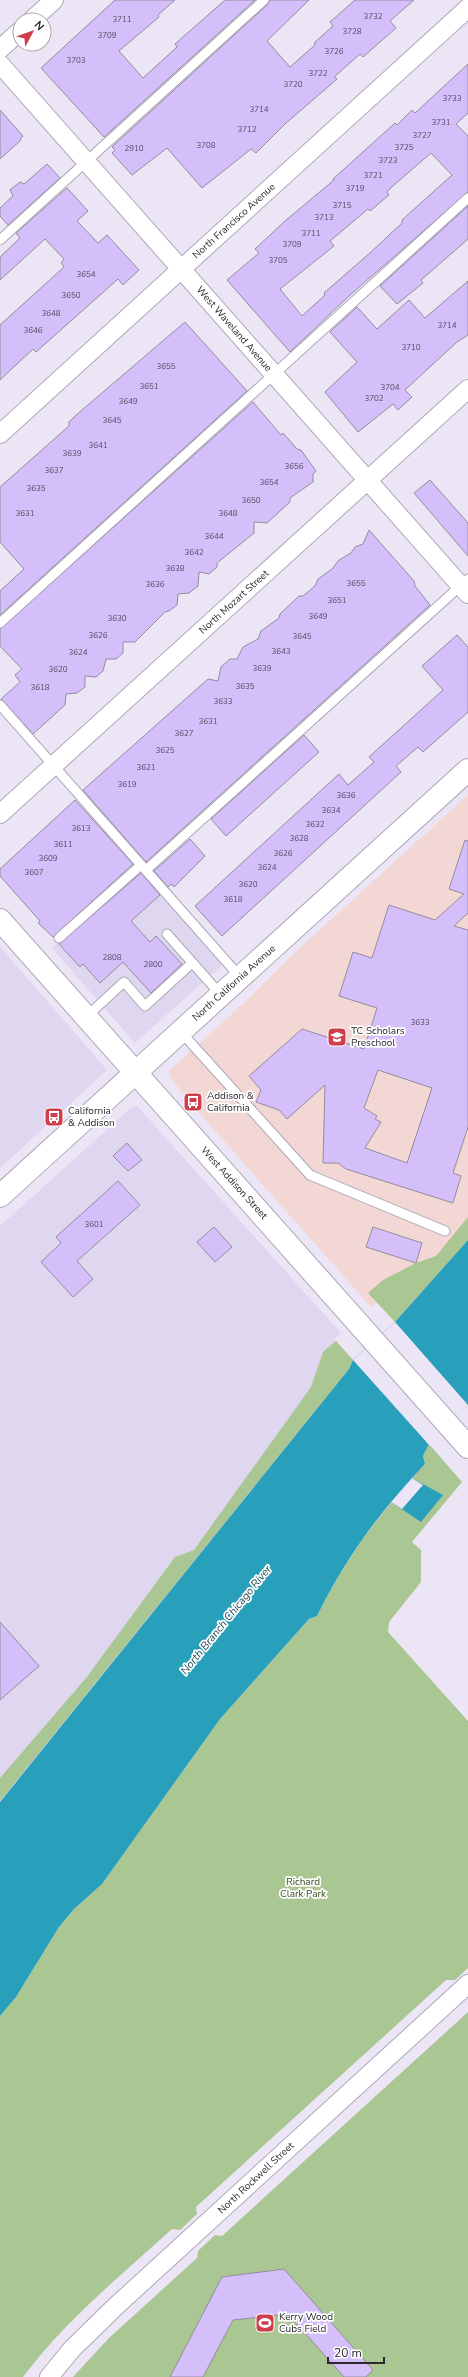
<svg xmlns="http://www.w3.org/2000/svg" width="468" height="2377" viewBox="0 0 468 2377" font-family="'Nunito Sans',sans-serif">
  <rect width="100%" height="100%" fill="#ebe5f6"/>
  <g fill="#dfd7ef">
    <polygon points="142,871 222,965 135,1043 52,948"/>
    <polygon points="0,947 107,1070 0,1168"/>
    <polygon points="137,1106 341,1333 334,1339 353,1360 349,1369 0,1802 0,1226 132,1107"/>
  </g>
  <polygon fill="#f2d7d4" points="468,795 468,1240 395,1322 377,1302 371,1307 195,1108 170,1077 169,1071 243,1004 290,957"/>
  <g fill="#aac793">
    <polygon points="468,1217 468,1240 395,1322 368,1293 383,1280 416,1263 436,1256"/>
    <polygon points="336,1341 353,1360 349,1369 0,1801 0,1778 86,1678 175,1557 194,1550 311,1387 323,1352"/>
    <path d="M 429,1444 L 462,1482 L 412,1542 L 421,1550 L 421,1582 L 389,1622 L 388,1632 L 468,1721 L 468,1968 L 455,1980 L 446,1980 L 196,2207 L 197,2214 L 180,2230 L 172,2229 C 120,2276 65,2321 23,2377 L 0,2377 L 0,2016 L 16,1997 L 59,1927 L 74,1909 L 102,1884 L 220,1719 L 309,1619 L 317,1616 C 345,1559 382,1510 425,1464 L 423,1456 Z"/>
    <polygon points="468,2012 468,2377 73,2377 109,2338 197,2258 198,2251 215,2235 222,2236"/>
  </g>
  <path fill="#28a0bb" d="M 468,1240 L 468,1405 L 426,1442 L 429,1444 L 423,1456 L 425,1464 L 412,1478 L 443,1495 L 421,1522 L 391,1502 C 362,1537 337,1575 317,1616 L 309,1619 L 220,1719 L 102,1884 L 74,1909 L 59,1927 L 16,1997 L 0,2016 L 0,1802 L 349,1369 L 353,1360 L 395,1322 Z"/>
  <g fill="#ebe5f6">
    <polygon points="395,1322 468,1405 429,1442 430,1446 353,1360"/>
    <polygon points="412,1478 423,1485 402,1509 391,1502"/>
  </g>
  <g fill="#d5bffb" stroke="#928d9c" fill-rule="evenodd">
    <polygon points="115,0 175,0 158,15 159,17 119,51 143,78 177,47 175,44 225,0 255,0 104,137 41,68"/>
    <polygon points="270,0 309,0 267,41 290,67 315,45 314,43 333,26 330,22 355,0 414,0 390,21 396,28 363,57 360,54 334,77 337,79 285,124 256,153 251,149 202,188 167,148 132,175 112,153 115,150 112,147 268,4"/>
    <path d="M 468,64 L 468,113 L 456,124 L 468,136 L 468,192 L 349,296 L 290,352 L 227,280 L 259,253 L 255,249 L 285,221 L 334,180 L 333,179 L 395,123 L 397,125 L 412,110 L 415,113 ZM 431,153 L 452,175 L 402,220 L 402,223 L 371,252 L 324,293 L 325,295 L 302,316 L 280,289 L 334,246 L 330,241 L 368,209 L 370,211 L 389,195 L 387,192 L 394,185 Z"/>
    <polygon points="0,110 23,136 20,139 21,140 0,159"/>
    <polygon points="47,164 60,178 8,225 0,216 0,208 13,196 10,190 20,182 24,184"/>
    <polygon points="67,188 88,211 77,221 98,243 107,235 139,270 123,285 118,279 36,352 33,349 0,380 0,325 64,267 61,263 64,259 45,239 0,280 0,257 20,238 16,233"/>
    <polygon points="468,206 468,239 421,280 423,283 397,304 380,286"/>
    <polygon points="468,281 468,335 457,342 405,390 412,397 398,410 393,404 358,432 325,392 357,362 330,332 357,307 377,329 409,300 425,318"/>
    <polygon points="185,322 247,391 0,615 0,591 24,569 0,542 0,487 69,426 69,422 75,416"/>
    <polygon points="253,402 281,435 283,433 297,449 301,450 316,471 313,474 313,482 290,498 290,502 267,523 254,522 254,533 217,563 217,567 209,574 199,572 198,586 189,593 178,594 177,605 169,611 165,612 135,642 123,642 123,653 116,659 106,659 103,671 96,677 85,676 85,687 77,693 66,694 65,705 33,734 1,699 20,682 15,675 22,669 0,646 0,629"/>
    <polygon points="430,480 468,523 468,556 414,493"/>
    <polygon points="369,530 414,581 415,586 430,605 146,862 83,790 208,679 218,681 221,667 230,659 237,659 243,647 258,639 261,631 279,618 280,614 299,596 303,596 315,586 318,579 332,569 339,560 351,553 355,547 363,544"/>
    <polygon points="457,635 468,647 468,712 423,752 418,747 396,766 401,772 222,936 195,906 339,774 348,785 374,762 369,757 443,690 422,666"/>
    <polygon points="304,735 319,752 226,836 211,819"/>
    <polygon points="75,800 133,864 53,937 38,923 40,921 0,876 0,869"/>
    <polygon points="190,839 205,856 174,887 172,884 168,887 154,871"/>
    <path d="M 465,840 L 468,841 L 468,913 L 454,926 L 468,930 L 468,1127 L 453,1173 L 461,1176 L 453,1203 L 346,1169 L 338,1163 L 323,1163 L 325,1085 L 287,1119 L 279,1110 L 256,1102 L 261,1090 L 249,1076 L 302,1029 L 364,1049 L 377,1008 L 339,996 L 353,952 L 372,958 L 389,905 L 435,920 L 464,894 L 449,889 ZM 378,1070 L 432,1088 L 407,1163 L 365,1148 L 381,1122 L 375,1119 L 377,1116 L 364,1108 Z"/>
    <polygon points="141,873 160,895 131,921 150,942 156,936 182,964 151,993 123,962 100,983 83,964 80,967 59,944"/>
    <polygon points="127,1143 142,1160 128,1171 113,1156"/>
    <polygon points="118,1181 140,1205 77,1261 93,1279 73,1297 41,1262 61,1243 56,1237"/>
    <polygon points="214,1227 232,1247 215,1262 197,1242"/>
    <polygon points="373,1227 422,1243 416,1263 366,1247"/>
    <polygon points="0,1622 39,1666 0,1700"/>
    <polygon points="284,2269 373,2370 366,2377 344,2377 288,2314 233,2320 203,2377 170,2377 222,2277"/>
  </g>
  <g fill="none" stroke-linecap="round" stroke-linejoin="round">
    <defs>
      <g id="service">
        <polyline points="0,240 264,0"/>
        <polyline points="0,623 468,198"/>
        <polyline points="0,705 240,977"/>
        <polyline points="146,870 468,579"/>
        <polyline points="167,934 221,995"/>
        <polyline points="59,938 141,865"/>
        <polyline points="86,1017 124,982 145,1006 192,963"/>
        <polyline points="181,1032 310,1175 445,1231"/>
      </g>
      <g id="minor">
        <polyline points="32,20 54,0"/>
        <polyline points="0,49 20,31"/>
        <polyline points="0,64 468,594"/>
        <polyline points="0,434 468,8"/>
        <polyline points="0,814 468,389"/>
        <polyline points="49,2377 72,2349 115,2307 468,1984"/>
      </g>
      <polyline id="tertiary" points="0,1196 468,770"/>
      <polyline id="secondary" points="0,920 468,1447"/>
    </defs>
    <use href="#service" stroke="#aca7b7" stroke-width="11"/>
    <use href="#minor" stroke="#aca7b7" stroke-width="20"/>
    <use href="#tertiary" stroke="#aca7b7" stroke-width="24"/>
    <use href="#secondary" stroke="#aca7b7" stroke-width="24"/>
    <use href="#service" stroke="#fff" stroke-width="9"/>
    <use href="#minor" stroke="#fff" stroke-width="18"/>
    <use href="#tertiary" stroke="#fff" stroke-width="22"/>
    <use href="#secondary" stroke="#fff" stroke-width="22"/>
  </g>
  <defs>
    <symbol id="school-square" viewBox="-11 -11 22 22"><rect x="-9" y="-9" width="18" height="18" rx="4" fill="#ce3e4c" stroke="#fff"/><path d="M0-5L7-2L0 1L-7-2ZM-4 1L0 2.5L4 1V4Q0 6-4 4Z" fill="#fff"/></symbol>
    <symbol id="bus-square" viewBox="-11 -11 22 22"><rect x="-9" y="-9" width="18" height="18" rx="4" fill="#ce3e4c" stroke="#fff"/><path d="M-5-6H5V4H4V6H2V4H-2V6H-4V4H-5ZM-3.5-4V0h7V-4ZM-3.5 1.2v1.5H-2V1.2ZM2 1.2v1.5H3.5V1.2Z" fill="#fff"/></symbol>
    <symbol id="stadium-square" viewBox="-11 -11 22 22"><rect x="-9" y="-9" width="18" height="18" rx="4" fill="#ce3e4c" stroke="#fff"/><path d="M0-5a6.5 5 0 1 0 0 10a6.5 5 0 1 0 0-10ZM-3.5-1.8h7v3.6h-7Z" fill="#fff"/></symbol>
  </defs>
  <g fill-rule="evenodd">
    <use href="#school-square" x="326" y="1026" width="22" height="22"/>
    <use href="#bus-square" x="182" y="1091" width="22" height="22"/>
    <use href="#bus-square" x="43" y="1106" width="22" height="22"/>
    <use href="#stadium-square" x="254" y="2312" width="22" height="22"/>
  </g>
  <g text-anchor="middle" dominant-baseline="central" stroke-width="3.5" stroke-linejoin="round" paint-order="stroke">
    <g font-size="8" fill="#554d61">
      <text x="373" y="16">3732</text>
      <text x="122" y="19">3711</text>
      <text x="352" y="31">3728</text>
      <text x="107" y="35">3709</text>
      <text x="334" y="51">3726</text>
      <text x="76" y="60">3703</text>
      <text x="318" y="73">3722</text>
      <text x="293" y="84">3720</text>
      <text x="452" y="98">3733</text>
      <text x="259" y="109">3714</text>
      <text x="441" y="122">3731</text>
      <text x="247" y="129">3712</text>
      <text x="422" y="135">3727</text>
      <text x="206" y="145">3708</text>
      <text x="404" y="147">3725</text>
      <text x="134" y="148">2910</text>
      <text x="388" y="160">3723</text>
      <text x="373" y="175">3721</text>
      <text x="355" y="188">3719</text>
      <text x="342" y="205">3715</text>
      <text x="324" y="217">3713</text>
      <text x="311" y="233">3711</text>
      <text x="292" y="244">3709</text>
      <text x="278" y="260">3705</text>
      <text x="86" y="274">3654</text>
      <text x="71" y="295">3650</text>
      <text x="51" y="313">3648</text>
      <text x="447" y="325">3714</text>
      <text x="33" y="330">3646</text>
      <text x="411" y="347">3710</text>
      <text x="166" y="366">3655</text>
      <text x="149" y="386">3651</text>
      <text x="390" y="387">3704</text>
      <text x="374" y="398">3702</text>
      <text x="128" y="401">3649</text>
      <text x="112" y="420">3645</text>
      <text x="98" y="445">3641</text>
      <text x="72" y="453">3639</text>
      <text x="294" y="466">3656</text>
      <text x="54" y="470">3637</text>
      <text x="269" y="482">3654</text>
      <text x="36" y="488">3635</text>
      <text x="251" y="500">3650</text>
      <text x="25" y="513">3631</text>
      <text x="228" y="513">3648</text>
      <text x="214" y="536">3644</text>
      <text x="194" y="552">3642</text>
      <text x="175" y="568">3638</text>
      <text x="356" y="583">3655</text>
      <text x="155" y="584">3636</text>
      <text x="337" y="600">3651</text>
      <text x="318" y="616">3649</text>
      <text x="117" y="618">3630</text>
      <text x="98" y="635">3626</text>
      <text x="302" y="636">3645</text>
      <text x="281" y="651">3643</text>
      <text x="78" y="652">3624</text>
      <text x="262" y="668">3639</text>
      <text x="58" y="669">3620</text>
      <text x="245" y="686">3635</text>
      <text x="40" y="687">3618</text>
      <text x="223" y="701">3633</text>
      <text x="208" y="721">3631</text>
      <text x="184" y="733">3627</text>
      <text x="165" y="750">3625</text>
      <text x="146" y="767">3621</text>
      <text x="127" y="784">3619</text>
      <text x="346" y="795">3636</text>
      <text x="331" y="810">3634</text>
      <text x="315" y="824">3632</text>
      <text x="81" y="828">3613</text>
      <text x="299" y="838">3628</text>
      <text x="63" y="844">3611</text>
      <text x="283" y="853">3626</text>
      <text x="48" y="858">3609</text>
      <text x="267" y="867">3624</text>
      <text x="34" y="872">3607</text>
      <text x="248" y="884">3620</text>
      <text x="233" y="899">3618</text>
      <text x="112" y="957">2808</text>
      <text x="153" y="964">2800</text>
      <text x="420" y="1022">3633</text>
      <text x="94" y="1224">3601</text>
    </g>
    <g font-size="10" fill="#2a272e" stroke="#fff">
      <text transform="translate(234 221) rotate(-42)">North Francisco Avenue</text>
      <text transform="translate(234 329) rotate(49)">West Waveland Avenue</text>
      <text transform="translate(234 602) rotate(-42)">North Mozart Street</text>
      <text transform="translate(234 983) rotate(-42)">North California Avenue</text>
      <text transform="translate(234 1183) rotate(48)">West Addison Street</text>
      <text transform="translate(256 2178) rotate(-43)">North Rockwell Street</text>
    </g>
    <g font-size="10" fill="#2a272e" stroke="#fff" text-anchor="start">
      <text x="351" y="1031">TC Scholars<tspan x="351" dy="12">Preschool</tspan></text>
      <text x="207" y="1096">Addison &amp;<tspan x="207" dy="12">California</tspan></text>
      <text x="68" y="1111">California<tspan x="68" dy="12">&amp; Addison</tspan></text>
      <text x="279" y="2317">Kerry Wood<tspan x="279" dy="12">Cubs Field</tspan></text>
    </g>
    <g font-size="10" fill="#324b18" stroke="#fff">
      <text x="303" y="1882">Richard<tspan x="303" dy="12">Clark Park</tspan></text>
    </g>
    <g font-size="11" font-style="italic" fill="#1b4b57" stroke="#fff">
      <text transform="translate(226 1620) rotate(-51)">North Branch Chicago River</text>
    </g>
  </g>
  <g transform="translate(32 32) rotate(49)"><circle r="19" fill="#ffffff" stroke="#aaa9ab"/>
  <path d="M0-3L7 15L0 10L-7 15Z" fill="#ce3e4c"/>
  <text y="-6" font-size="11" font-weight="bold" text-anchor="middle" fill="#2a272e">N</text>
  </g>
  <path d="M328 2357v6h56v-6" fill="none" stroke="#2a272e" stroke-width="2"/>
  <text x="334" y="2357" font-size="12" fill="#2a272e" stroke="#ffffff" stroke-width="3" paint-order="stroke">20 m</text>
</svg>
